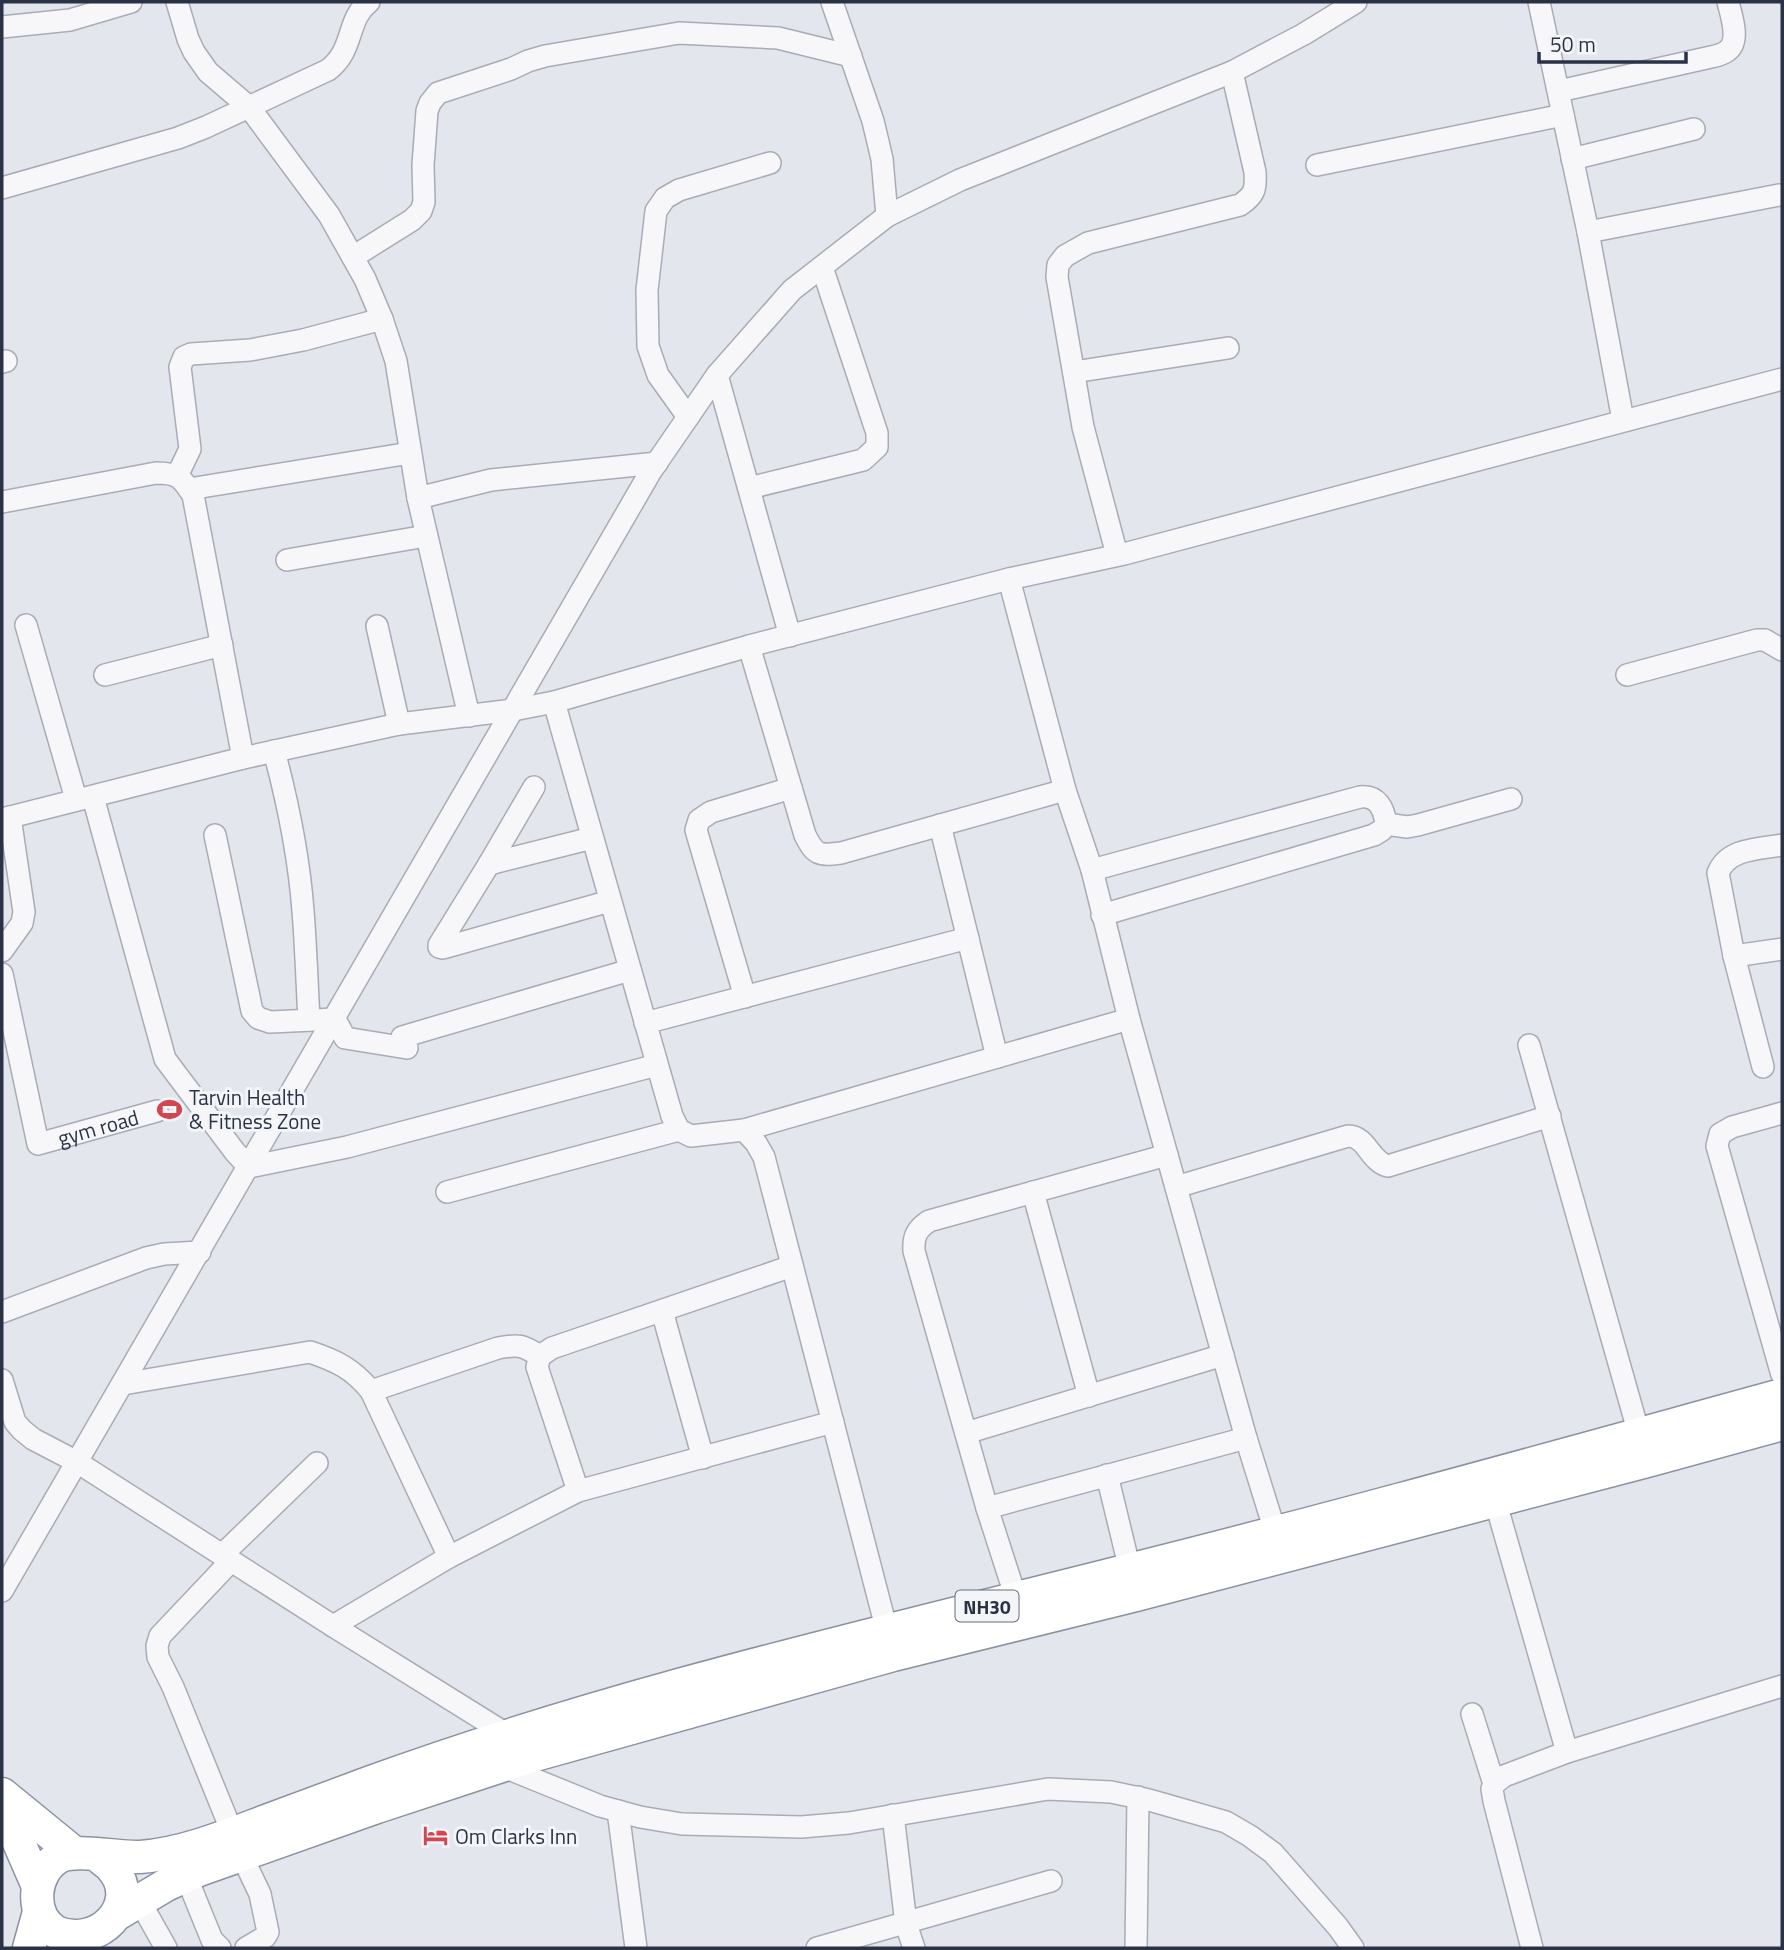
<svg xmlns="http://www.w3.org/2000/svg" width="1784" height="1950" viewBox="0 0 1784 1950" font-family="'Titillium Web',sans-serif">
  <rect width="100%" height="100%" fill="#e3e6ec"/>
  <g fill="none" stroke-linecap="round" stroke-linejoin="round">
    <defs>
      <g id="minor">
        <polyline points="177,2 188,39 194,52 208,72 249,107 329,215 365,279 382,319 396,361 418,498 469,716"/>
        <polyline points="832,2 873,121 882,159 887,216"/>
        <polyline points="1539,2 1588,232 1623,420"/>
        <polyline points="2,27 70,20 131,2"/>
        <path d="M 1559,91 L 1711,57 C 1716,56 1723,54 1727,51 C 1741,41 1731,15 1728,2"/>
        <polyline points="1572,159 1694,129"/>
        <polyline points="1317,165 1563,115"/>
        <path d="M 2,188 L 178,138 L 206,127 L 328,70 C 355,50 346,19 369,2"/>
        <polyline points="1588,232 1779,195"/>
        <polyline points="353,257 412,220 421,211 424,202 423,165 427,111 430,103 438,93 511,69 528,61 545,56 679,33 778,38 851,56"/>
        <polyline points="2,362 6,361"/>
        <polyline points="1074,372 1228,348"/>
        <polyline points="717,375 790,636"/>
        <polyline points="688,417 658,375 648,346 647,290 656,211 665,198 679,190 770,163"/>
        <polyline points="177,476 190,449 180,367 184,357 191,354 250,350 303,340 382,319"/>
        <polyline points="749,488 863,460 877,447 877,433 822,267"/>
        <polyline points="189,489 410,453"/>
        <polyline points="418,498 491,480 657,463"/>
        <path d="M 2,502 L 156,473 C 178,473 181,477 193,495 L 243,758"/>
        <path d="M 1117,555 L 1083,427 L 1057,277 L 1058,265 L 1065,256 L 1088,243 L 1240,205 C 1255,195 1256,189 1255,172 L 1232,72"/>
        <polyline points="287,560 426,536"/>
        <polyline points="1009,579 1065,790 1092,870 1129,1019 1246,1438 1275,1531"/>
        <polyline points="26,625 76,799"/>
        <polyline points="377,626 399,724"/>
        <path d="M 749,646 L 805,835 C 815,855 819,856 841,853 L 1065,790"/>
        <polyline points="105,675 222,645"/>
        <polyline points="1627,675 1757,640 1765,640 1782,650"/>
        <polyline points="554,702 672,1116 679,1130 691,1136 744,1130 756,1143 764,1157 887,1631"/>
        <path d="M 274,751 C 288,803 299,858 303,911 C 306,948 307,984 309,1020"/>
        <polyline points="534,787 489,864 439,945 439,947 443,948 610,901"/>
        <polyline points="93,797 165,1059 235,1152 249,1167 347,1147 657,1065"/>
        <polyline points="2,819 243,758 399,724 513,710 554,702 749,646 1009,579 1124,554 1782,379"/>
        <polyline points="1386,824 1407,827 1418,825 1511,799"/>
        <polyline points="940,825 997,1057"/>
        <polyline points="215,835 252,1011 258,1018 270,1022 335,1019 345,1038 407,1048"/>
        <polyline points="489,864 592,838"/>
        <path d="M 1092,870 L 1360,797 C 1378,795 1384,809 1386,824 L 1382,830 L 1374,835 L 1102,915"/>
        <polyline points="2,951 22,923 24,912 10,817"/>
        <polyline points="1734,956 1782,949"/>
        <path id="s1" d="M 2,974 L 38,1144 L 157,1111"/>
        <polyline points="745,997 696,830 699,820 711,812 791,788"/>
        <polyline points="645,1023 968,938"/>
        <polyline points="402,1037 630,970"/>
        <polyline points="1529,1045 1639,1434"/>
        <path d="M 1763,1067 L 1734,956 L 1718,873 C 1728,848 1759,849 1782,845"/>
        <polyline points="1782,1113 1732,1127 1720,1134 1717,1146 1782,1375"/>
        <polyline points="744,1130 1129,1019"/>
        <path d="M 1176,1187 L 1348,1136 C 1367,1136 1370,1162 1388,1166 L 1550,1116"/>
        <polyline points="447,1192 679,1130"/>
        <polyline points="1033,1192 1089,1396"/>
        <polyline points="662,1311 703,1458"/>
        <polyline points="2,1312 146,1258 164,1254 200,1252"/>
        <polyline points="2,1380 15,1422 22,1430 33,1439 77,1462 333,1626 508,1735"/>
        <path d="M 123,1384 L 310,1352 C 337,1361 353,1369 371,1391 L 449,1557"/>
        <path d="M 371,1391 L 498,1348 C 519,1344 522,1345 540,1356"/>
        <polyline points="966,1433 1223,1355"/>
        <polyline points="1107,1475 1130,1570"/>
        <polyline points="578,1491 537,1367 540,1356 552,1348 792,1266"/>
        <polyline points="1495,1500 1567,1752"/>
        <polyline points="987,1508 1246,1438"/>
        <polyline points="222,1555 317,1463"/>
        <polyline points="231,1561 160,1636 157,1646 158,1657 173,1687 241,1854 260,1894 268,1932 265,1937 246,1948"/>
        <polyline points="2,1591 651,471 717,375 792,290 887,216 960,180 1232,72 1304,34 1356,2"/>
        <path d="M 1016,1598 L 987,1508 L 914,1251 C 913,1236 917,1229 929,1221 L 1167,1155"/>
        <polyline points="333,1626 449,1557 578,1491 833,1422"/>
        <polyline points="1472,1714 1494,1784"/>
        <polyline points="499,1765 600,1806 640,1817 682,1824 801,1827 849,1823 1048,1789 1111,1792 1149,1800 1226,1822 1250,1836 1273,1853 1338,1927 1353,1948"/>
        <polyline points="618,1811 636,1948"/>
        <polyline points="893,1815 906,1924 914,1948"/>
        <polyline points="186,1876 212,1940 220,1948"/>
        <polyline points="139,1900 166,1948"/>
        <polyline points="817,1948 1051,1881"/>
        <polyline points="1136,1948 1138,1797"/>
        <polyline points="1532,1948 1494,1801 1492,1789 1494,1784 1504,1776 1567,1752 1782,1686"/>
      </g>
      <g id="highway">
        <polyline points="2,1794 73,1852"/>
        <polyline points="2,1804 37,1884"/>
        <path d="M 97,1855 C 102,1860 108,1863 112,1868 C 143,1904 98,1950 56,1932 C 29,1916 32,1872 59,1857 C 75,1848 119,1858 140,1857 C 183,1854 226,1836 266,1821 C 301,1808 336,1795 371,1782 C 616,1693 872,1635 1125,1571 C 1345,1516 1563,1455 1782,1395"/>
        <polyline points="119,1913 166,1885 199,1870 377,1807 535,1755 893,1655 1136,1595 1647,1461 1782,1424"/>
        <polyline points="29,1948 39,1912"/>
      </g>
    </defs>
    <use href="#minor" stroke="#a8acb7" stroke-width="24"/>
    <use href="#highway" stroke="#8a92a3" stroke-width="35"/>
    <use href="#minor" stroke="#f7f7fa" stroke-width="21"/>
    <use href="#highway" stroke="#fff" stroke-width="32"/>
  </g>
  <defs>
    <symbol id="stadium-bare" viewBox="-9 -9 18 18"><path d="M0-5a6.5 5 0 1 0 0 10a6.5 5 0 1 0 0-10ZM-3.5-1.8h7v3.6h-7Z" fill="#d3464f" stroke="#f3f5f9" stroke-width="2.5" paint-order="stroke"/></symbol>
    <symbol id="hotel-bare" viewBox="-9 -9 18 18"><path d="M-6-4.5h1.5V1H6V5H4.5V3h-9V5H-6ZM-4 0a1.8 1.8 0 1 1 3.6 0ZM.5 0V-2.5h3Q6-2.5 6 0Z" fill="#d3464f" stroke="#f3f5f9" stroke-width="2.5" paint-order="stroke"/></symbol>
  </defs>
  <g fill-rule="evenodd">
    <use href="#stadium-bare" x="152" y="1092" width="35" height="35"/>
    <use href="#hotel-bare" x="418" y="1818" width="35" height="35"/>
  </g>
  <g text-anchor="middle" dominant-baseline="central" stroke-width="6" stroke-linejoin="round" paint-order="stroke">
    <rect fill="#f3f5f9" stroke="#666c7b" stroke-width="2" x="955.5" y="1590.5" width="63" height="31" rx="5"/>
    <g font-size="19" font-weight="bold" fill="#2a3245">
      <text x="987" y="1606">NH30</text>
    </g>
    <g font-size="21" fill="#2a3245" stroke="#f3f5f9" text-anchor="start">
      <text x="189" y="1097">Tarvin Health<tspan x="189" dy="24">&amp; Fitness Zone</tspan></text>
      <text x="455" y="1836">Om Clarks Inn</text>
    </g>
    <g font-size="21" fill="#2a3245" stroke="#f3f5f9">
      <text stroke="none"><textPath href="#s1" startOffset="236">gym road</textPath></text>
    </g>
  </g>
  <rect width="1784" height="1950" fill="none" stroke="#2a3245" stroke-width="7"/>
  <path d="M1539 52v10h147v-10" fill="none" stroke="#2a3245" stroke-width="3.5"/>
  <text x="1550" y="52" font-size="21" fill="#2a3245" stroke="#f3f5f9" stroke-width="5" paint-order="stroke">50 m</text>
</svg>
